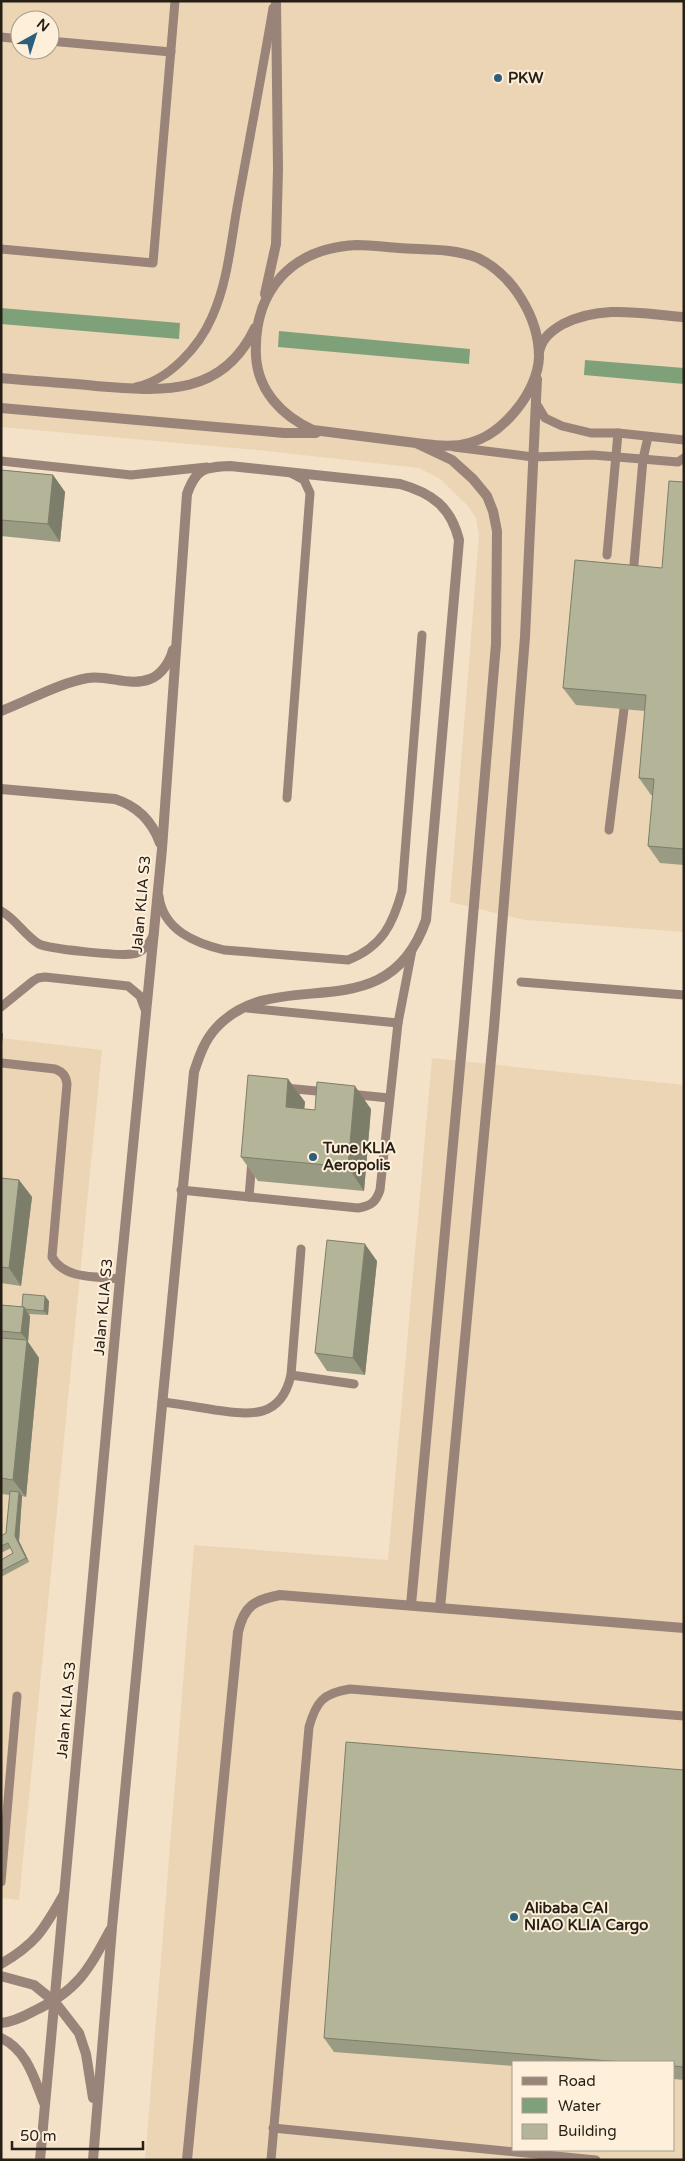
<svg xmlns="http://www.w3.org/2000/svg" width="685" height="2161" viewBox="0 0 685 2161" font-family="'Varela Round',sans-serif">
  <rect width="100%" height="100%" fill="#f3e2c8"/>
  <g fill="#ecd5b5" fill-rule="evenodd">
    <path d="M 1,1 L 684,1 L 684,932 L 525,920 L 450,902 L 479,536 L 476,518 L 467,505 L 440,479 L 419,468 L 257,450 L 1,427 ZM 20,20 L 50,20 L 50,50 L 20,50 Z"/>
    <polygon points="1,1038 102,1050 19,1900 1,1898"/>
    <path d="M 432,1058 L 684,1085 L 684,2160 L 145,2160 L 194,1545 L 388,1560 ZM 514,2062 L 674,2062 L 674,2150 L 514,2150 Z"/>
  </g>
  <g fill="#7fa179">
    <polygon points="1,308 180,323 179,339 1,324"/>
    <polygon points="279,331 470,349 469,364 278,347"/>
    <polygon points="585,360 684,368 684,384 584,375"/>
  </g>
  <g fill="none" stroke-linecap="round" stroke-linejoin="round">
    <g stroke="#9a8379" stroke-width="9">
      <polyline points="1,37 20,39"/>
      <polyline points="50,41 171,52"/>
      <polyline points="1,249 153,263 175,1"/>
      <path d="M 136,387 C 169,380 199,347 212,317 C 228,282 231,240 238,202 C 250,137 262,73 273,8"/>
      <polyline points="536,403 545,418 562,426 591,433 618,433 684,440"/>
      <polyline points="454,447 533,457 593,455 678,462 684,458"/>
      <polyline points="1,461 131,475 207,467"/>
      <polyline points="607,555 618,433"/>
      <polyline points="633,576 643,459 648,437"/>
      <polyline points="287,798 310,493 304,480 291,473"/>
      <polyline points="609,830 624,709"/>
      <path d="M 159,896 C 163,930 195,943 224,950 L 348,960 C 382,947 393,924 402,891 L 422,635"/>
      <path d="M 1,911 C 16,919 25,936 39,944 C 48,949 120,956 132,954 C 143,953 149,944 154,934"/>
      <polyline points="521,982 684,995"/>
      <polyline points="1,1007 33,981 38,978 45,977 128,986 140,996 146,1012"/>
      <polyline points="247,1008 398,1023"/>
      <path d="M 2,1063 L 55,1069 C 63,1072 66,1076 67,1084 L 52,1257 C 65,1280 97,1276 120,1279"/>
      <polyline points="285,1088 327,1092"/>
      <polyline points="349,1094 389,1098"/>
      <path d="M 181,1190 L 358,1208 C 371,1206 376,1202 380,1190 L 398,1023 L 412,950"/>
      <polyline points="249,1197 252,1160"/>
      <polyline points="301,1249 291,1375 354,1384"/>
      <path d="M 162,1402 C 179,1404 197,1407 215,1410 C 251,1415 281,1419 291,1375"/>
      <polyline points="1,1882 17,1696"/>
      <polyline points="273,2128 596,2160"/>
      <path d="M 271,2160 L 309,1727 C 316,1702 323,1693 350,1689 L 684,1716"/>
    </g>
    <g stroke="#9a8379" stroke-width="10">
      <polyline points="265,294 276,244 278,169 276,1"/>
      <path d="M 539,352 C 542,338 551,331 563,324 C 603,304 642,314 684,317"/>
      <path d="M 1,378 C 33,381 65,383 96,386 C 161,391 222,398 255,328"/>
      <polyline points="1,408 284,433 316,433"/>
      <path d="M 1,711 C 27,701 62,682 88,678 C 109,675 130,687 150,679 C 161,675 170,662 173,650"/>
      <path d="M 1,789 L 115,799 C 137,806 152,821 160,843"/>
      <path d="M 411,1605 L 464,1023 L 496,644 L 497,531 L 493,511 L 487,496 L 473,479 L 452,460 L 416,443 L 313,430 C 282,416 258,391 256,356 C 253,290 292,248 357,245 C 371,245 385,247 399,248 C 424,250 454,248 478,258 C 513,275 539,318 539,357 C 538,391 503,435 469,443 C 452,448 434,445 416,443"/>
      <polyline points="440,1608 494,1027 525,637 537,379"/>
      <path d="M 1,1964 C 37,1943 44,1929 64,1894"/>
      <polyline points="1,1976 34,1985 55,2002 79,2033 86,2054 93,2098"/>
      <path d="M 1,2023 C 13,2022 23,2017 34,2011 C 77,1991 88,1971 110,1930"/>
      <path d="M 1,2038 C 27,2050 34,2078 44,2103"/>
      <path d="M 40,2160 L 120,1279 L 162,849 L 187,494 C 196,468 205,467 230,466 L 400,484 C 432,493 451,507 459,540 L 426,920 C 386,1035 277,961 216,1028 C 204,1041 199,1057 194,1072 L 112,1927 L 93,2160"/>
      <path d="M 187,2160 L 238,1632 C 244,1606 254,1600 280,1595 L 684,1628"/>
    </g>
  </g>
  <g fill="#9a9b83">
    <polygon points="1,470 53,475 65,492 60,542 1,536"/>
    <polygon points="684,482 684,865 660,863 648,846 653,795 651,795 639,778 645,711 576,705 563,688 662,568"/>
    <polygon points="288,1079 305,1102 304,1109 315,1110 371,1109 364,1191 258,1181 241,1157"/>
    <polygon points="1,1178 19,1180 32,1197 21,1286 1,1283"/>
    <polygon points="377,1261 365,1375 327,1371 315,1353"/>
    <polygon points="49,1301 48,1315 28,1314 30,1316 28,1342 39,1358 26,1497 22,1496 19,1541 29,1562 1,1577 1,1560 13,1553 11,1548 1,1553 1,1536 6,1533 10,1495 1,1494 1,1338 2,1338 1,1337 1,1305 22,1307"/>
    <polygon points="684,1770 684,2080 674,2079 674,2062 514,2062 514,2066 334,2052 324,2038"/>
  </g>
  <g fill="#7d7e6a">
    <polygon points="53,475 65,492 60,542 48,524"/>
    <polygon points="1,1031 3,1034 1,1054"/>
    <polygon points="288,1079 305,1102 302,1131 286,1107"/>
    <polygon points="355,1086 371,1109 364,1191 348,1167"/>
    <polygon points="19,1180 32,1197 21,1286 9,1268"/>
    <polygon points="365,1244 377,1261 365,1375 353,1358"/>
    <polygon points="45,1296 49,1301 48,1315 44,1311"/>
    <polygon points="24,1307 30,1316 28,1342 39,1358 26,1497 13,1480 27,1340 21,1333"/>
    <polygon points="19,1492 22,1496 19,1541 29,1562 26,1558 15,1536"/>
  </g>
  <g fill="#b3b498" stroke="#7d7e6a">
    <polygon points="1,470 53,475 48,524 1,520"/>
    <polygon points="669,481 684,482 684,849 648,846 654,779 639,778 646,695 563,688 575,560 662,568"/>
    <polygon points="248,1075 288,1079 286,1107 315,1110 317,1082 355,1086 348,1167 241,1157"/>
    <polygon points="1,1178 19,1180 9,1268 1,1267"/>
    <polygon points="327,1240 365,1244 353,1358 315,1353"/>
    <polygon points="23,1294 45,1296 44,1311 25,1309 24,1307 22,1307"/>
    <polygon points="1,1305 24,1307 21,1333 1,1331"/>
    <polygon points="1,1338 27,1340 13,1480 1,1478"/>
    <polygon points="10,1491 19,1492 15,1536 26,1558 1,1571 1,1560 13,1553 8,1543 1,1546 1,1536 6,1533"/>
    <polygon points="346,1742 684,1770 684,2067 674,2066 674,2062 622,2062 324,2038"/>
  </g>
  <g fill="#2c5f7c" stroke="#feefdb" stroke-width="2">
    <circle cx="498" cy="78" r="5"/>
    <circle cx="313" cy="1157" r="5"/>
    <circle cx="514" cy="1917" r="5"/>
  </g>
  <g text-anchor="middle" dominant-baseline="central" stroke-width="4" stroke-linejoin="round" paint-order="stroke">
    <g font-size="15" font-weight="bold" fill="#251f16" stroke="#feefdb" text-anchor="start">
      <text x="508" y="78">PKW</text>
      <text x="323" y="1148">Tune KLIA<tspan x="323" dy="17">Aeropolis</tspan></text>
      <text x="524" y="1908">Alibaba CAI<tspan x="524" dy="17">NIAO KLIA Cargo</tspan></text>
    </g>
    <g font-size="15" fill="#251f16" stroke="#feefdb">
      <text transform="translate(141 904) rotate(-85)">Jalan KLIA S3</text>
      <text transform="translate(103 1307) rotate(-85)">Jalan KLIA S3</text>
      <text transform="translate(66 1710) rotate(-85)">Jalan KLIA S3</text>
    </g>
  </g>
  <rect width="685" height="2161" fill="none" stroke="#251f16" stroke-width="5"/>
  <rect x="512" y="2061" width="162" height="90" fill="#feefdb" stroke="#a79c8c"/>
  <rect x="522" y="2077" width="25" height="8" fill="#9a8379" stroke="#a79c8c"/>
  <text x="558" y="2086" font-size="15" fill="#251f16">Road</text>
  <rect x="522" y="2098" width="25" height="15" fill="#7fa179" stroke="#a79c8c"/>
  <text x="558" y="2111" font-size="15" fill="#251f16">Water</text>
  <rect x="522" y="2124" width="25" height="15" fill="#b3b498" stroke="#a79c8c"/>
  <text x="558" y="2136" font-size="15" fill="#251f16">Building</text>
  <g transform="translate(35 35) rotate(39)"><circle r="24" fill="#feefdb" stroke="#a79c8c"/>
  <path d="M0-4L9 19L0 12L-9 19Z" fill="#2c5f7c"/>
  <text y="-8" font-size="14" font-weight="bold" text-anchor="middle" fill="#251f16">N</text>
  </g>
  <path d="M12 2141v8h131v-8" fill="none" stroke="#251f16" stroke-width="2.5"/>
  <text x="20" y="2141" font-size="15" fill="#251f16" stroke="#feefdb" stroke-width="4" paint-order="stroke">50 m</text>
</svg>
